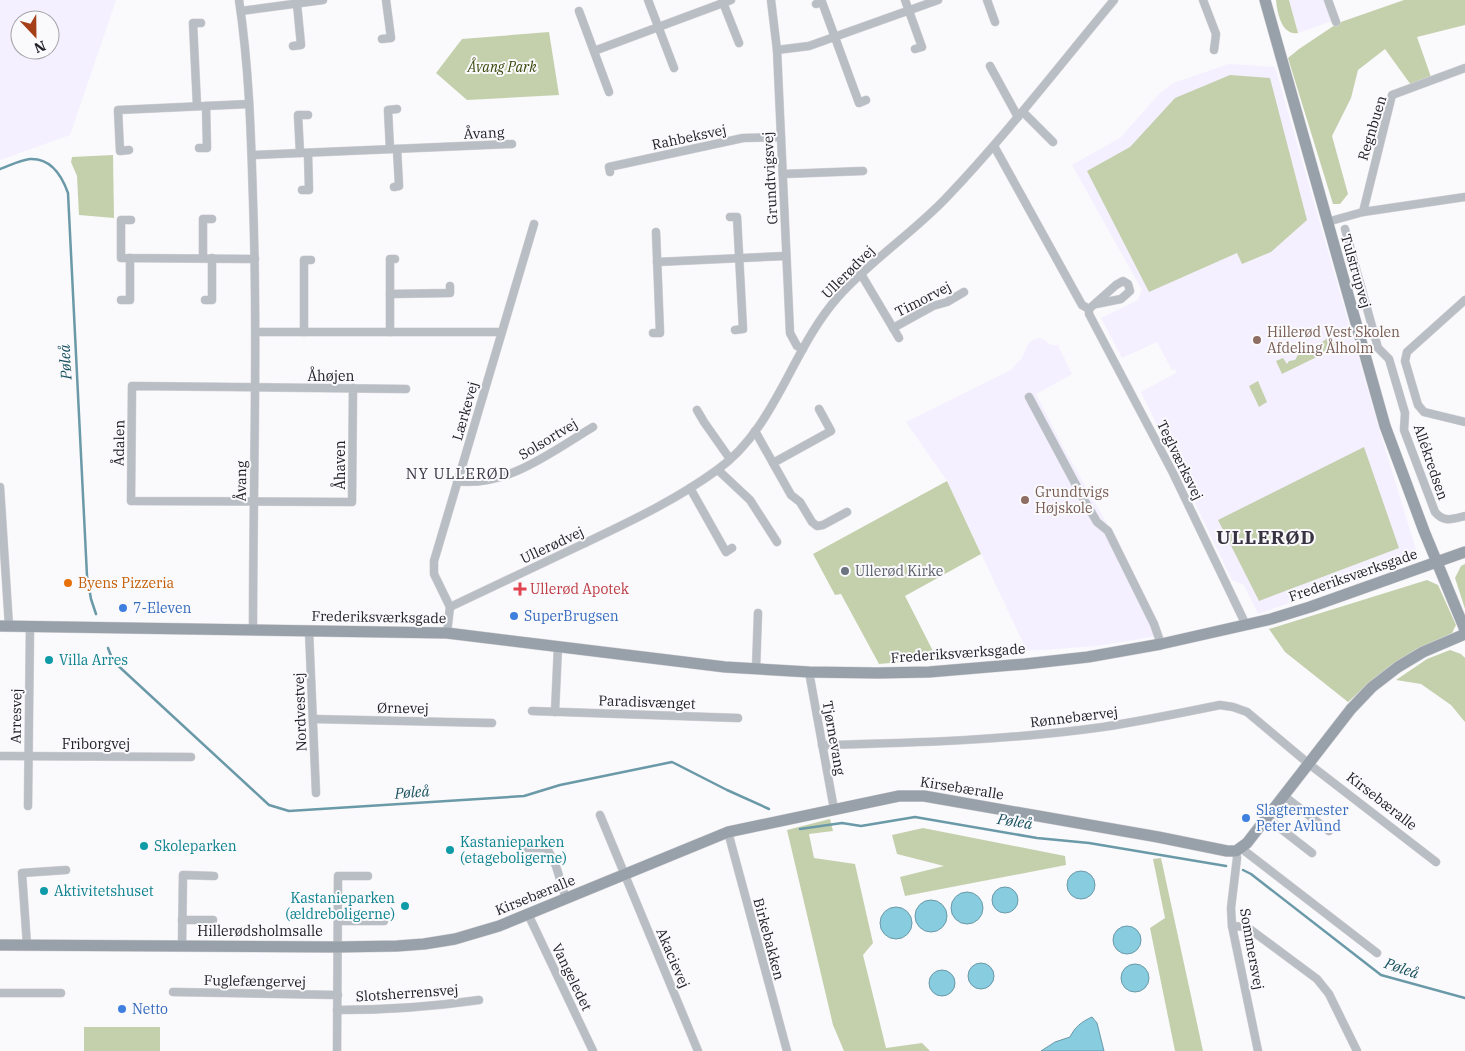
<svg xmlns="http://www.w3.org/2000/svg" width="1465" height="1051" viewBox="0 0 1465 1051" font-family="'IBM Plex Serif',serif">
  <rect width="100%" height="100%" fill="#faf9fc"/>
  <g fill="#f4f0ff" fill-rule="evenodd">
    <path d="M 0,0 L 116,0 L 70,135 L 0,160 ZM 20,20 L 50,20 L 50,50 L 20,50 Z"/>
    <polygon points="1289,0 1325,0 1332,21 1298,33"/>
    <polygon points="1229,64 1275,67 1378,425 1416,550 1415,555 1412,559 1258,614 1244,585 1232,580 1141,392 1176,373 1176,369 1172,370 1157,342 1122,358 1101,318 1138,300 1142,290 1072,165 1120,138 1160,93 1173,83"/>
    <polygon points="1038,338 1043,339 1051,345 1058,345 1072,374 1036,394 1066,452 1105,520 1163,635 1097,646 1027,651 947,481 906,422 1011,370 1022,358 1029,342"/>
  </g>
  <g fill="#c4d0ac">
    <path d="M 1276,0 L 1289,0 L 1298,33 C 1281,36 1277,11 1276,0 Z"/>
    <polygon points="1404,0 1465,0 1465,25 1417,37 1431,77 1411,85 1385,49 1358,70 1351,98 1332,136 1348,194 1340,204 1333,204 1288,58 1299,49 1338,23"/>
    <polygon points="549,32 559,95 467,100 436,73 462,39"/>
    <polygon points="1230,75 1270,78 1307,220 1271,252 1242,264 1237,253 1149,292 1087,171 1130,147 1175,98"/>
    <polygon points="113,155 114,218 79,215 77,176 71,162 72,157"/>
    <path d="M 1331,336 L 1336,345 L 1335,348 L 1282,374 L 1276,361 L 1283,358 L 1287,364 L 1289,361 L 1295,360 L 1300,351 L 1308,347 L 1311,349 C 1319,345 1324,340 1331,336 Z"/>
    <polygon points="1258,381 1267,402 1259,407 1249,386"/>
    <polygon points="1364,447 1399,548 1259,601 1218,520"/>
    <polygon points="947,481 981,554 905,596 937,659 879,664 841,594 835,595 813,554"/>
    <polygon points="1465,564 1465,609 1455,578 1461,566"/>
    <polygon points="1427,580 1438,585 1456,625 1452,633 1420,648 1376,677 1348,702 1285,652 1269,629"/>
    <polygon points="1450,650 1461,654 1465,658 1465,722 1451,705 1421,684 1396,680 1427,659"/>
    <polygon points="830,819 833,831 809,834 814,858 855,864 873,943 863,955 886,1048 922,1043 930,1051 844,1051 833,1025 787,830"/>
    <polygon points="923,828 1065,856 1066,865 905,896 900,877 944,866 897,854 892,835"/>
    <polygon points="1161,858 1203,1051 1175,1051 1150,928 1165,918 1153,859"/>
    <rect x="84" y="1027" width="76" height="24"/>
  </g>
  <g fill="#88ccdf" stroke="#6a99a8">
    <circle cx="1081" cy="885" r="14"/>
    <circle cx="1005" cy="900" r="13"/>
    <circle cx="967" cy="908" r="16"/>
    <circle cx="931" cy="916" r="16"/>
    <circle cx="896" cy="923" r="16"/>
    <circle cx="1127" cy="940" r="14"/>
    <circle cx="981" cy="976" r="13"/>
    <circle cx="1135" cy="978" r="14"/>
    <circle cx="942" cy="983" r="13"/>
    <path d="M 1092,1017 L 1097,1023 L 1104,1051 L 1041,1051 L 1055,1042 L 1070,1037 C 1075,1027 1081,1022 1092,1017 Z"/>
  </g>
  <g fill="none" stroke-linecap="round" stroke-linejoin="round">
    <g stroke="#6a99a8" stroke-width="2.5">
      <path d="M 0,169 C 9,166 20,160 30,159 C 51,158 62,176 68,193 L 87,576 L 91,599 L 96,614"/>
      <polyline points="108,648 113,661 269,805 289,811 524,796 560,785 672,762 727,790 769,809"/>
      <polyline points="800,829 842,823 861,826 915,817 1037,838 1089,843 1226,866"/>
      <polyline points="1243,870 1251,874 1381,975 1465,998"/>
    </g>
    <defs>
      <g id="street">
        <path d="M 239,0 C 249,66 251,133 253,200 C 258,343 253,487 253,630"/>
        <polyline points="648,0 674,68"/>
        <polyline points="722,0 739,43"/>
        <polyline points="771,0 777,50 790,333 797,346 803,349"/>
        <polyline points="905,0 922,47 915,49"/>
        <polyline points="987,0 995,22"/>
        <polyline points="1203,0 1216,34 1214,50"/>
        <polyline points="1328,0 1336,22"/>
        <polyline points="816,4 822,2 859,103 866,100"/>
        <polyline points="241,11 323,0"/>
        <polyline points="579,11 609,92"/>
        <polyline points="382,39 391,38 386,0"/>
        <polyline points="293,46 301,45 297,4"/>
        <polyline points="777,50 809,46 938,0"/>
        <polyline points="594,51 731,0"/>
        <polyline points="990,66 1018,117"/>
        <polyline points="197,106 193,23 201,23"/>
        <polyline points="1023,112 1053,142"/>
        <polyline points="994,146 1082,305 1089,309"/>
        <polyline points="199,148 207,148 206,106"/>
        <polyline points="390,149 388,110 397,109"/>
        <polyline points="129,150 120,151 118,110 249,104"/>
        <polyline points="300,153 298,115 308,115"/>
        <polyline points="252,155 512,144"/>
        <polyline points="610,172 609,167 743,138 781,137"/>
        <polyline points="783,174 863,171"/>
        <polyline points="394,187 399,186 397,149"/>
        <polyline points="302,190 309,190 308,153"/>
        <polyline points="1363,212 1392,95 1465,68"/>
        <polyline points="730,217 737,217 743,329 735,330"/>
        <polyline points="131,220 121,220 121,258 255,259"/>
        <polyline points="1327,222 1363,212 1465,197"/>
        <path d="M 1345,229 L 1378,348 L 1389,359 L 1405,413 L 1404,430 L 1435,512 C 1444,523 1453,519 1465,516"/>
        <polyline points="203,258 203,219 212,219"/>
        <polyline points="657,262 786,256"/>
        <polyline points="861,274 899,338"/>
        <polyline points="390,294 450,293 450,286"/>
        <polyline points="121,300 130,300 130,258"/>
        <polyline points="205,300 212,300 212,258"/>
        <polyline points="1465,300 1407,352 1405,361 1418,405 1424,412 1465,422"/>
        <polyline points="1096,304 1121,299 1130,291 1128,284 1123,281 1116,285 1089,309 1089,314 1173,473 1246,625"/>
        <polyline points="893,328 933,306 947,302 964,292"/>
        <polyline points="256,332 501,332"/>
        <polyline points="304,332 304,260 311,260"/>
        <polyline points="390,332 390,259 395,259"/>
        <polyline points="653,333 660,333 656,232"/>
        <polyline points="353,388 352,502 131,501 132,386 406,389"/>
        <polyline points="1029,397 1083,498 1097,522 1108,531 1154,624 1161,644"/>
        <polyline points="697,410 704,422 730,459"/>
        <polyline points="755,431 791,495 800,502 812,522 817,526 823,525 847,512"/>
        <polyline points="773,463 831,431 819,409"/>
        <polyline points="718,470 750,500 777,542"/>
        <path d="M 457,481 C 506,488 553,451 593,427"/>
        <polyline points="0,487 9,626"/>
        <polyline points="690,488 726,552 732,548"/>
        <path d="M 450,607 C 494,586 539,565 583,544 C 629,522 676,500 717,470 C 776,428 791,350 838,297 C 871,260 913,233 947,197 C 1006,135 1059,66 1114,0"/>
        <polyline points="309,631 316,793"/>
        <polyline points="447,633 450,607 434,574 434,561 534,224"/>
        <polyline points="756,669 758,613"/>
        <polyline points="809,672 834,809"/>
        <polyline points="532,711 738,718"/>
        <polyline points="555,712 558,646"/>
        <polyline points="313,719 492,723"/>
        <path d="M 822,745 C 916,743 1010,740 1103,727 C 1142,721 1181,713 1220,705 L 1233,707 L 1247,712 L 1309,764 L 1436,862"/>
        <polyline points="0,756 191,757"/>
        <polyline points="1284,796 1329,831"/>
        <polyline points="28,806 30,627"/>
        <polyline points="600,815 698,1051"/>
        <polyline points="1267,818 1312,853"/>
        <polyline points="728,832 787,1051"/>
        <polyline points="525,848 547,848 556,866 566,899"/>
        <polyline points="1243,848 1246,852 1377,953"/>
        <polyline points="1236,851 1237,858 1231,908 1232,926 1258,1051"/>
        <polyline points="528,914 593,1051"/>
        <polyline points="182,920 213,920"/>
        <polyline points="338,921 384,921"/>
        <polyline points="1232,926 1247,927 1317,979 1329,994 1357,1051"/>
        <polyline points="27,945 22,873 66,870"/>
        <polyline points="182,946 183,875 214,876"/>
        <polyline points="173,992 338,995"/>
        <polyline points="0,993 61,993"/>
        <path d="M 337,1010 C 385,1010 431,1007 479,1000"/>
        <polyline points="337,1051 338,876 368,876"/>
      </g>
      <g id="secondary">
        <polyline points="1265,0 1385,426 1424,531 1465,630"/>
        <polyline points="0,626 447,633 725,667 809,672 878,673 929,672 1025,664 1088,657 1161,644 1271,619 1310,607 1465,552"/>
        <polyline points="0,945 338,947 397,946 424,944 455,939 499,926 728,832 899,796 924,796 1158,837 1227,851 1236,851 1247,843 1351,709 1372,687 1398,667 1423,652 1465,634"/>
      </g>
    </defs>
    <use href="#street" stroke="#d8d6da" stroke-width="9"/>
    <use href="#secondary" stroke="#d8d6da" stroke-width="12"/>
    <use href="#street" stroke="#b8bec4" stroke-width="8"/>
    <use href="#secondary" stroke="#98a1a9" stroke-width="11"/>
  </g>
  <g fill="#8d6e63" stroke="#faf9fc" stroke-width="2">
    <circle cx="1257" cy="340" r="5"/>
    <circle cx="1025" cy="500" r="5"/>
  </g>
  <circle fill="#6b7280" stroke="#faf9fc" stroke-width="2" cx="845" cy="571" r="5"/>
  <circle fill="#e8710a" stroke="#faf9fc" stroke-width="2" cx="68" cy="583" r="5"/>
  <path fill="#e0444e" stroke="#faf9fc" stroke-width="2" d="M517.5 581.5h5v5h5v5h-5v5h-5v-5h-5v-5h5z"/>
  <g fill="#3f7fe0" stroke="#faf9fc" stroke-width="2">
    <circle cx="123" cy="608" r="5"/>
    <circle cx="514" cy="616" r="5"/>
    <circle cx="1246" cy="818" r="5"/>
    <circle cx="122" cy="1009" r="5"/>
  </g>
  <g fill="#0f9aa8" stroke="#faf9fc" stroke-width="2">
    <circle cx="49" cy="660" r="5"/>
    <circle cx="144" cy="846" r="5"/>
    <circle cx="450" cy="850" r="5"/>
    <circle cx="44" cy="891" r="5"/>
    <circle cx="405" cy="906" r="5"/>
  </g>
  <g text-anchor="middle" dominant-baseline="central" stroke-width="4" stroke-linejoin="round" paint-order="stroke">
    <g font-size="14" font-style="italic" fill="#364407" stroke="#faf9fc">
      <text x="502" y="67">Åvang Park</text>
    </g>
    <g font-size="14" fill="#232128" stroke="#faf9fc">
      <text transform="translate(1372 128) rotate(-73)">Regnbuen</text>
      <text transform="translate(484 133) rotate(-2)">Åvang</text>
      <text transform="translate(689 137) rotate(-12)">Rahbeksvej</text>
      <text transform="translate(770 178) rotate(-93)">Grundtvigsvej</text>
      <text transform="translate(1356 271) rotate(74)">Tulstrupvej</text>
      <text transform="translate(848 272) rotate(-45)">Ullerødvej</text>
      <text transform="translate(923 299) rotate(-27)">Timorvej</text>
      <text x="331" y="376">Åhøjen</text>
      <text transform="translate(465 411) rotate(-74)">Lærkevej</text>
      <text transform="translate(548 439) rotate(-31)">Solsortvej</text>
      <text transform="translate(119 443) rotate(-89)">Ådalen</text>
      <text transform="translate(1180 460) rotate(64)">Teglværksvej</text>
      <text transform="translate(1431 462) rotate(71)">Allékredsen</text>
      <text transform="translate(340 465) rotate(-90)">Åhaven</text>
      <text transform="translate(241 481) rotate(-89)">Åvang</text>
      <text transform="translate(552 545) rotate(-25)">Ullerødvej</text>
      <text transform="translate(1353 575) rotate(-19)">Frederiksværksgade</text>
      <text transform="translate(379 617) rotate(1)">Frederiksværksgade</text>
      <text transform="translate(958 653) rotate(-4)">Frederiksværksgade</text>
      <text transform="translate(647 702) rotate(2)">Paradisvænget</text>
      <text transform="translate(403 708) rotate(1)">Ørnevej</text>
      <text transform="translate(300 712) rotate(-92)">Nordvestvej</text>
      <text transform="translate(16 716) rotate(-89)">Arresvej</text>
      <text transform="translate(1074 717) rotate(-7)">Rønnebærvej</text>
      <text transform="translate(834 738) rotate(80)">Tjørnevang</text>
      <text x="96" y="744">Friborgvej</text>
      <text transform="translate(962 788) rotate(9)">Kirsebæralle</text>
      <text transform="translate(1382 801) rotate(38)">Kirsebæralle</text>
      <text transform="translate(535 895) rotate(-22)">Kirsebæralle</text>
      <text x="260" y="931">Hillerødsholmsalle</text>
      <text transform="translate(769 939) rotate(75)">Birkebakken</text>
      <text transform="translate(1252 949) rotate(80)">Sommersvej</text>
      <text transform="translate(673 958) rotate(67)">Akacievej</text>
      <text transform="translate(572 977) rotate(64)">Vangeledet</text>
      <text transform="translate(255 981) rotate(1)">Fuglefængervej</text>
      <text transform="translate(407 993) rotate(-4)">Slotsherrensvej</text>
    </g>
    <g font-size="14" fill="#785e54" stroke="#faf9fc" text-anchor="start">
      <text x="1267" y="332">Hillerød Vest Skolen<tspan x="1267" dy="16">Afdeling Ålholm</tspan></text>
      <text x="1035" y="492">Grundtvigs<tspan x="1035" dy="16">Højskole</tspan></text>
    </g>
    <g font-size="14" fill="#5b616d" stroke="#faf9fc" text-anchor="start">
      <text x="855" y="571">Ullerød Kirke</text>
    </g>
    <g font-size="14" fill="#c56008" stroke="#faf9fc" text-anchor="start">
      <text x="78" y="583">Byens Pizzeria</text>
    </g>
    <g font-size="14" fill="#be3a42" stroke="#faf9fc" text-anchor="start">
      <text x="530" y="589">Ullerød Apotek</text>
    </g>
    <g font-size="14" fill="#366cbe" stroke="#faf9fc" text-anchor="start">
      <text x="133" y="608">7-Eleven</text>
      <text x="524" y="616">SuperBrugsen</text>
      <text x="1256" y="810">Slagtermester<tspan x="1256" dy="16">Peter Avlund</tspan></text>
      <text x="132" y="1009">Netto</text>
    </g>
    <g font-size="14" fill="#0d838f" stroke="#faf9fc" text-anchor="start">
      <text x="59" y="660">Villa Arres</text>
      <text x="460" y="842">Kastanieparken<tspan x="460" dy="16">(etageboligerne)</tspan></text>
      <text x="154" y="846">Skoleparken</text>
      <text x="54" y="891">Aktivitetshuset</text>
      <text x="395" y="898" text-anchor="end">Kastanieparken<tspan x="395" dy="16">(ældreboligerne)</tspan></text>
    </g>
    <g font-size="15" font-style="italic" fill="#16505e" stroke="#faf9fc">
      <text transform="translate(65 362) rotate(-93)">Pøleå</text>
      <text transform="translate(412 792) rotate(-4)">Pøleå</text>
      <text transform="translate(1015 821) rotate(9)">Pøleå</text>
      <text transform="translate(1402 968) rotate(19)">Pøleå</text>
    </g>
    <g font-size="15" letter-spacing="1" fill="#383341" stroke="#faf9fc">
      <text x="458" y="473">NY ULLERØD</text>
    </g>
    <g font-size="19" font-weight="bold" letter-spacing="1" fill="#383341" stroke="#faf9fc">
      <text x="1266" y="537">ULLERØD</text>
    </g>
  </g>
  <g transform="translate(35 35) rotate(158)"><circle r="24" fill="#faf9fc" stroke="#a4a3a7"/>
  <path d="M0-4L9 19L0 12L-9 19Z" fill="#a53f18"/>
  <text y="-8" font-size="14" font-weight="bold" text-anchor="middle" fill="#232128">N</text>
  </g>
</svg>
